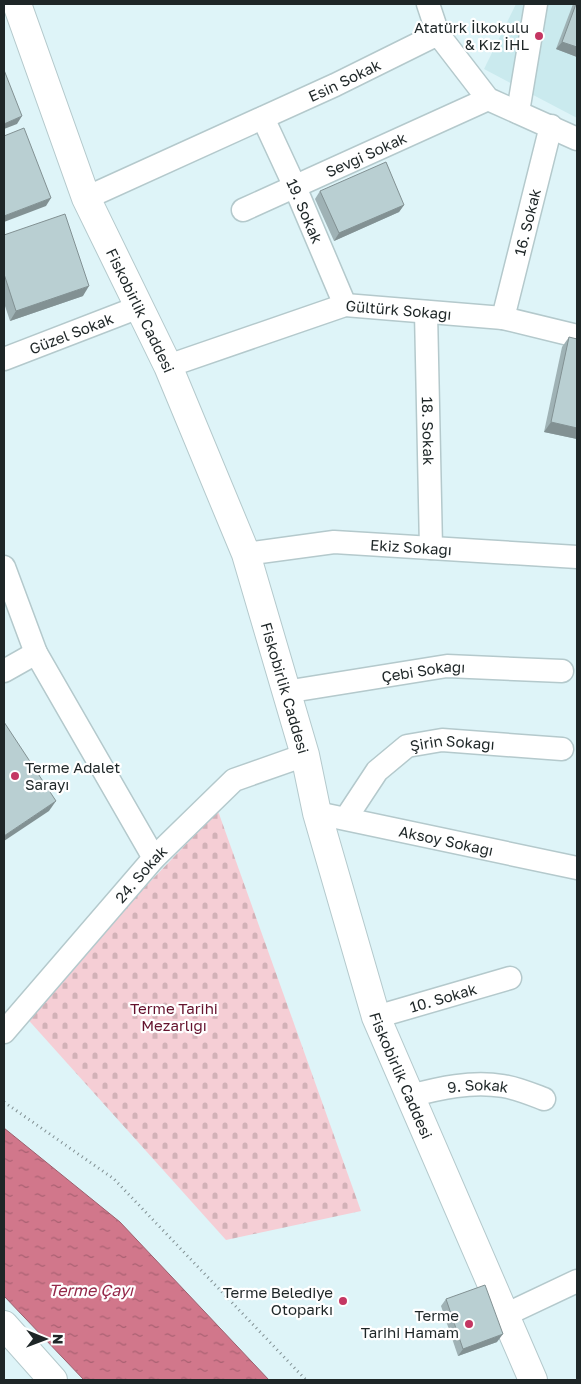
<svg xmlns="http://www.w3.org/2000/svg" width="581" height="1384" viewBox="0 0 581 1384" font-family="'Golos Text',sans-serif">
  <defs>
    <pattern id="cemetery-stones" width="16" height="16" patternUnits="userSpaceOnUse" patternTransform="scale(1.25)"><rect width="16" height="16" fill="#f5ced5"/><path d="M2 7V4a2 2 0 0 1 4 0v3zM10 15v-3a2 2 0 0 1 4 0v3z" fill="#d2b1b7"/></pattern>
    <pattern id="water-ripples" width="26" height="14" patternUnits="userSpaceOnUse" patternTransform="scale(1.25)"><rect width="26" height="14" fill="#d1778b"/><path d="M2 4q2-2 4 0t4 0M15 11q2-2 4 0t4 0" fill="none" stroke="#a96172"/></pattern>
  </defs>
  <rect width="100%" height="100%" fill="#def4f8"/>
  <polygon fill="#caeaee" points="516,4 577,4 577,118 484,69"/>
  <polygon fill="url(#cemetery-stones)" points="218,811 361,1211 226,1240 23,1014"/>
  <polygon fill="url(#water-ripples)" stroke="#9b5f6d" points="4,1128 120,1222 269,1380 84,1380 4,1296"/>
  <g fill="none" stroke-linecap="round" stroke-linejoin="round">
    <defs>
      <g id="street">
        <polyline points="428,4 438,34"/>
        <polyline points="518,112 536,4"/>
        <path id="s1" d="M 263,118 L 295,187 L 345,305"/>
        <path id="s2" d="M 86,198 L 335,85 L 438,34 L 488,99 L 577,139"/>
        <path id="s3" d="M 243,210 L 488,99"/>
        <path id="s4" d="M 426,312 L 431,548"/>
        <path id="s5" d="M 503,318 L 551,126"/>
        <path id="s6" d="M 4,359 L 139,307"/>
        <path id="s7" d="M 168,366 L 345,305 L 503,318 L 577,336"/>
        <path id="s8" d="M 246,554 L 334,542 L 577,557"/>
        <polyline points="4,567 36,653 154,858"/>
        <polyline points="4,671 36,653"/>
        <path id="s9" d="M 285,692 L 447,666 L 562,671"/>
        <path id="s10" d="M 317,813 L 577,868"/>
        <path id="s11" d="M 346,818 L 377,771 L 407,746 L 442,740 L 562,749"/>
        <path id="s12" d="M 376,1017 L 510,978"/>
        <path id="s13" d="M 4,1032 L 154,858 L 234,780 L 305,755"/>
        <path id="s14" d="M 410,1096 C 440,1088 471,1081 503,1086 C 517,1088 531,1094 544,1099"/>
        <polyline points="505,1315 577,1281"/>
      </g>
      <g id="secondary">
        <path id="s15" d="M 17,4 L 86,198 L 168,366 L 246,554 L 305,755 L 317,813 L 376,1017 L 533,1380"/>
        <polyline points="4,1325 53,1380"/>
      </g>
    </defs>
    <use href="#street" stroke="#b4c9cc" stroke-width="25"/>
    <use href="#secondary" stroke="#b4c9cc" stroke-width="30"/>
    <polyline stroke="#819093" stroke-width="3" stroke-dasharray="1 4" stroke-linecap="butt" points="4,1102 114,1179 306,1380"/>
    <use href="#street" stroke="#fff" stroke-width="22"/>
    <use href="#secondary" stroke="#fff" stroke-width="28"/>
  </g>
  <g fill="#9fb2b5">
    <polygon points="573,4 577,4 577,57 556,49"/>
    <polygon points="320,191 404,205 399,212 334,241 315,199"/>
    <polygon points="4,235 83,296 10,321 4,303"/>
    <polygon points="569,337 577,439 544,432 562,347"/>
    <polygon points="446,1299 497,1342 458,1356 441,1306"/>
  </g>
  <g fill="#829193">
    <polygon points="562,42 577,47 577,57 556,49"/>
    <polygon points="22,116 17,124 4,129 4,124"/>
    <polygon points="51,198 46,206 4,222 4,216"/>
    <polygon points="404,205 399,212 334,241 339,233"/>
    <polygon points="89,286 83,296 10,321 16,311"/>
    <polygon points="551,422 577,428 577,439 544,432"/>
    <polygon points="56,801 49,811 4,841 4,836"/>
    <polygon points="503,1334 497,1342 458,1356 463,1349"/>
  </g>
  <g fill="#b9cfd2" stroke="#829193">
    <polygon points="576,4 577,4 577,47 562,42"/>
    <polygon points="4,70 22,116 4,124"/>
    <polygon points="24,128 51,198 4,216 4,136"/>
    <polygon points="386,162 404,205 339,233 320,191"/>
    <polygon points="65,214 89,286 16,311 4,274 4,235"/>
    <polygon points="569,337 577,339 577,428 551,422"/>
    <polygon points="4,722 56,801 4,836"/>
    <polygon points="485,1285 503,1334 463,1349 446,1299"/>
  </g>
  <g fill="#c43662" stroke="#fff" stroke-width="2">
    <circle cx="539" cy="36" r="5"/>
    <circle cx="15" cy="776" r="5"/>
    <circle cx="343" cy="1301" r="5"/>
    <circle cx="469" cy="1324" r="5"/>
  </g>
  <g text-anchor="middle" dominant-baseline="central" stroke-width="4.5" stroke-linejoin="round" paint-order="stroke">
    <g font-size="15" fill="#1e2627" stroke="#fff" text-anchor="end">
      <text x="529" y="27">Atatürk İlkokulu<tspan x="529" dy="17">&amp; Kız İHL</tspan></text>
      <text x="25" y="767" text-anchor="start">Terme Adalet<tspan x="25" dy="17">Sarayı</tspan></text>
      <text x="333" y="1292">Terme Belediye<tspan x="333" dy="17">Otoparkı</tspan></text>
      <text x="459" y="1315">Terme<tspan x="459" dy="17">Tarihi Hamam</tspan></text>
    </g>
    <g font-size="15" fill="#1e2627" stroke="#fff">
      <text stroke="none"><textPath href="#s2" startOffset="284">Esin Sokak</textPath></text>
      <text stroke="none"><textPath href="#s3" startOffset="135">Sevgi Sokak</textPath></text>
      <text stroke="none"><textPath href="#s1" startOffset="102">19. Sokak</textPath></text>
      <text stroke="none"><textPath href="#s5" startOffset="99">16. Sokak</textPath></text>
      <text stroke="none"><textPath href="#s15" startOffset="331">Fiskobirlik Caddesi</textPath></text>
      <text stroke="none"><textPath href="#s7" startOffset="241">Gültürk Sokağı</textPath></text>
      <text stroke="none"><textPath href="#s6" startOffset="72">Güzel Sokak</textPath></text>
      <text stroke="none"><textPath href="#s4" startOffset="119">18. Sokak</textPath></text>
      <text stroke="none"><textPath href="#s8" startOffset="166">Ekiz Sokağı</textPath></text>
      <text stroke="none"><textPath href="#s9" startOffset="140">Çebi Sokağı</textPath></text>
      <text stroke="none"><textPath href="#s15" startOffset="736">Fiskobirlik Caddesi</textPath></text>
      <text stroke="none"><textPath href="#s11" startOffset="141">Şirin Sokağı</textPath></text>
      <text stroke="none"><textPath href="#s10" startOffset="132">Aksoy Sokağı</textPath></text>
      <text stroke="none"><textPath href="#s13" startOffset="209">24. Sokak</textPath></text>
      <text stroke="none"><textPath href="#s12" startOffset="70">10. Sokak</textPath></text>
      <text stroke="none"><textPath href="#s15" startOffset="1141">Fiskobirlik Caddesi</textPath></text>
      <text stroke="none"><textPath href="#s14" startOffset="69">9. Sokak</textPath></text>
    </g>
    <g font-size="15" fill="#65132e" stroke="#fff">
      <text x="174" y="1008">Terme Tarihi<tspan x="174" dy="17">Mezarlığı</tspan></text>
    </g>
    <g font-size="16" font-style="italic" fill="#942849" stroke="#fff">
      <text x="91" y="1290">Terme Çayı</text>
    </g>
  </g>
  <rect width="581" height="1384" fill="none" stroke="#1e2627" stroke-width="10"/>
  <g transform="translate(45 1339) rotate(91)" stroke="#ffffff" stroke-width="4" paint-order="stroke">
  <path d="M0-4L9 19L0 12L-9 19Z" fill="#1e2627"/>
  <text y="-8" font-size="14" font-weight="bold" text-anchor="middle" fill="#1e2627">N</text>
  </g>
</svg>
